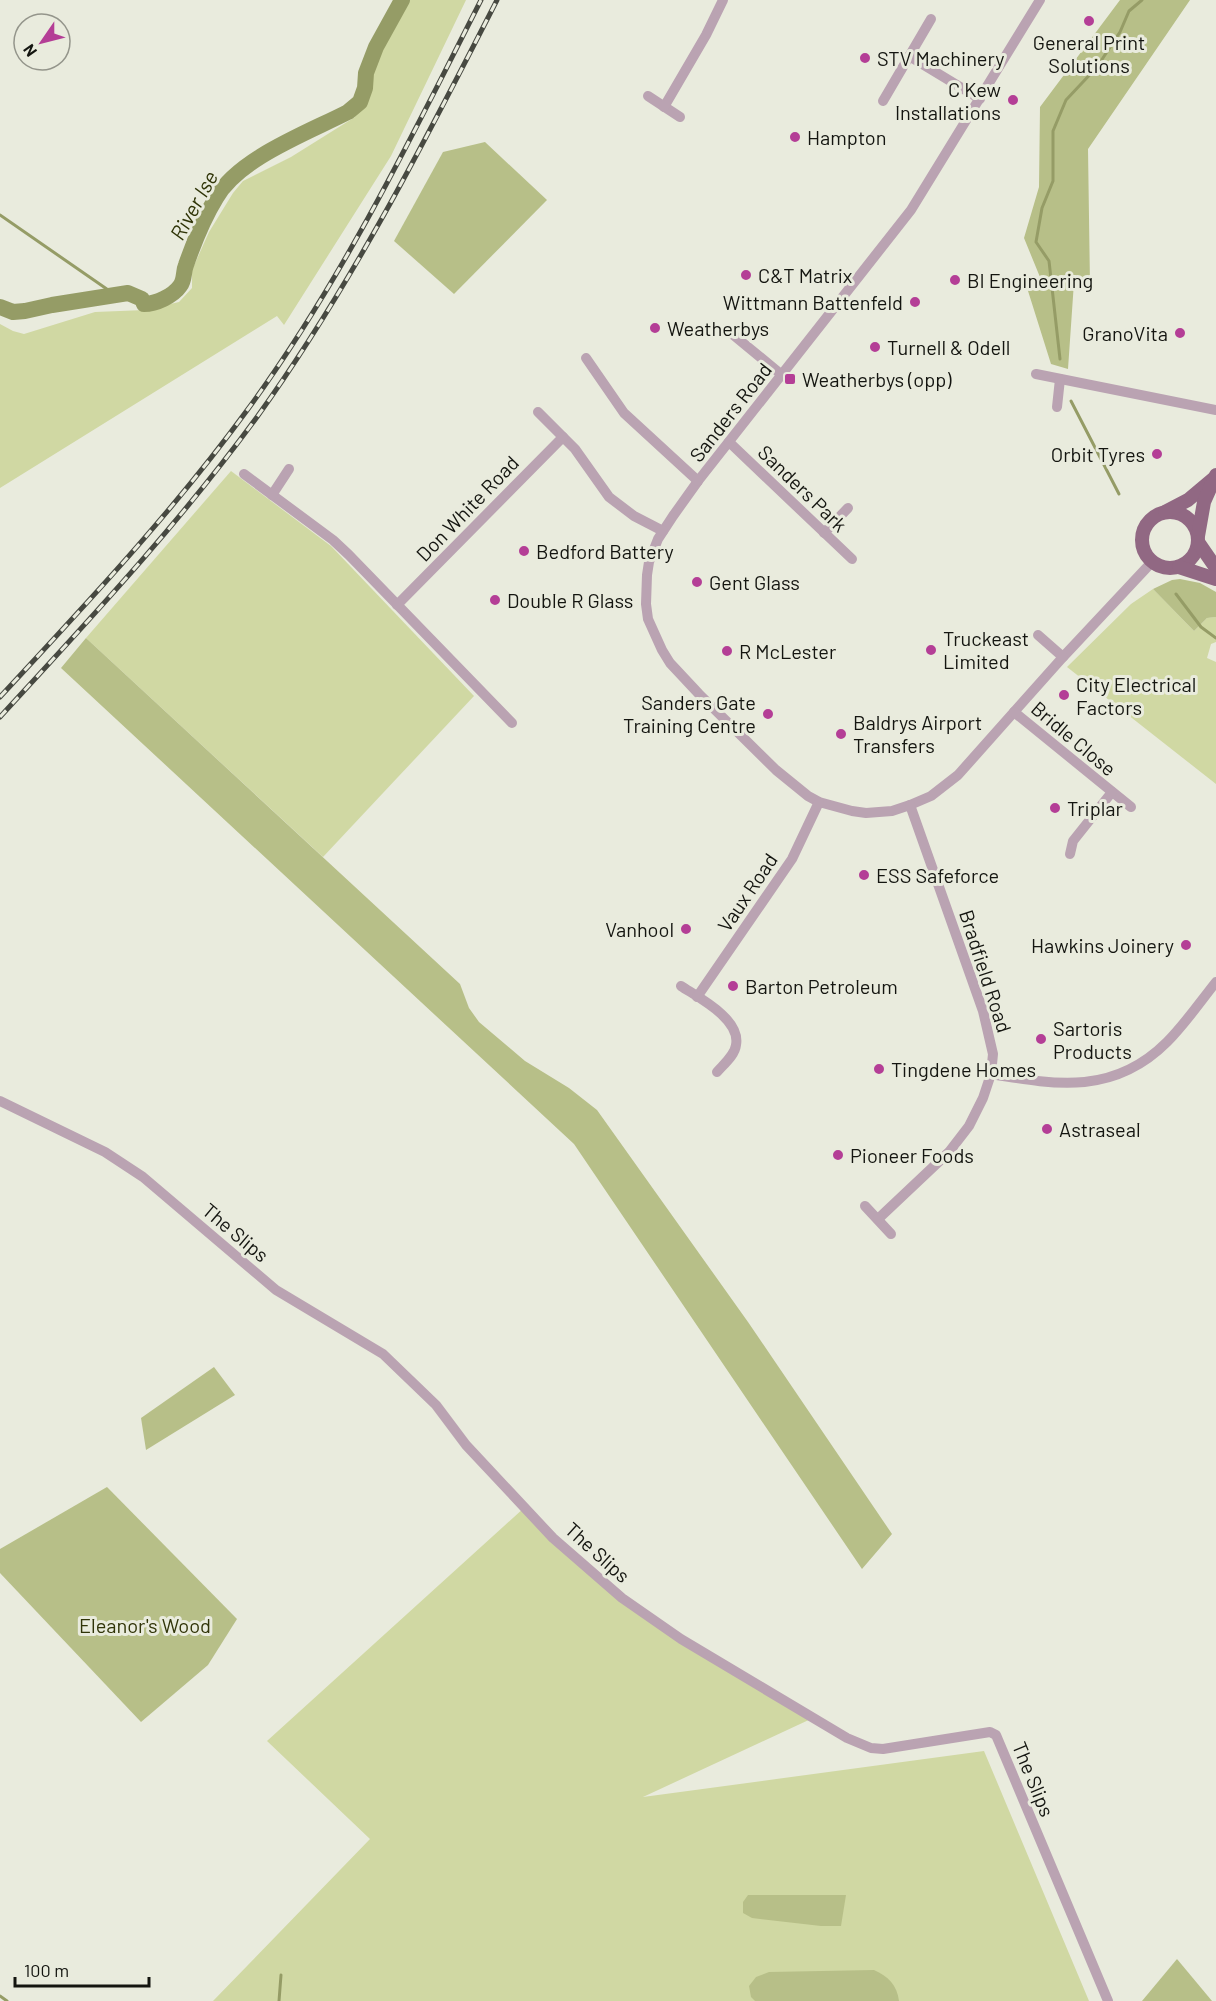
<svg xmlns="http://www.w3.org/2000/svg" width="1216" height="2001" viewBox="0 0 1216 2001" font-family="Barlow,sans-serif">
  <rect width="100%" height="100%" fill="#e9ebdd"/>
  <g fill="#d0d8a3">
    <path d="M 402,0 L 466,0 L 391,156 L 284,325 L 277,316 L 0,488 L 0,324 L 13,331 L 24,334 L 95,312 L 145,310 L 179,302 L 192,288 L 192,270 L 209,232 L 233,193 L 243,181 L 291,157 L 355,117 L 348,108 L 360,102 C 365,91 364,81 368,70 C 376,45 389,23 402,0 Z"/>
    <polygon points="231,471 331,546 474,696 323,857 86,638"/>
    <polygon points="1153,589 1194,631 1207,618 1216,617 1216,642 1211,644 1207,658 1216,662 1216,784 1067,667 1131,604"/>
    <polygon points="525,1507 622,1598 813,1718 643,1797 984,1751 1089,2001 213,2001 370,1839 267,1741"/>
  </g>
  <g fill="#b7bf88">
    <polygon points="1120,0 1190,0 1088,149 1090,285 1074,282 1068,369 1051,364 1023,275 1042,282 1024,238 1039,187 1040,107"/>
    <polygon points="485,142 547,200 454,294 394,241 443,152"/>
    <polygon points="1180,579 1200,583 1216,592 1216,617 1207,618 1194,631 1153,589 1172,580"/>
    <polygon points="86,638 460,984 469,1008 479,1022 525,1061 569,1088 597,1110 748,1322 892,1534 862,1569 574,1144 61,668"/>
    <polygon points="214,1367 235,1395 146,1450 141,1418"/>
    <polygon points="107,1487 237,1619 208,1665 141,1722 0,1573 0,1549"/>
    <polygon points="748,1895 846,1895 841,1926 821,1926 752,1918 743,1913 743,1902"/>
    <polygon points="1177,1959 1212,2001 1142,2001"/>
    <path d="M 874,1970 C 888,1976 897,1985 899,2001 L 755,2001 L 751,1997 L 749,1986 L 756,1977 L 769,1972 Z"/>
  </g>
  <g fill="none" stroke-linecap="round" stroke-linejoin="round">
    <g stroke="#959c66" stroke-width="3">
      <polyline points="0,215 114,294"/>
      <polyline points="1060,359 1049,261 1036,242 1042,208 1053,181 1053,131 1066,100 1097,67 1120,32 1129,11 1142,0"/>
      <polyline points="1071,401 1119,494"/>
      <polyline points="1176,594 1201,627 1216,638"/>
      <polyline points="0,1996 7,2001"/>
      <polyline points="279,2001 281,1975"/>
    </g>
    <path stroke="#959c66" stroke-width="16" d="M 0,307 L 13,312 L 25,311 L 52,305 L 128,293 L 142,299 L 144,304 C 156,304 173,296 180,286 C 185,280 183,272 186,265 C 194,242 203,219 216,198 C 239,158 307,133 348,112 L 360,102 L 365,88 L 366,73 L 376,47 L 402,0"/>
    <g stroke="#baa3b2" stroke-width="10">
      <polyline points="1040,0 911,210 698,481 673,516 658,539 649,562 647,575 646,604 648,619 662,650 670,663 699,694 776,770 808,796 819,802 852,811 866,813 892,811 910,805 931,796 958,775 1063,657 1151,563"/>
      <polyline points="909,56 980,99"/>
      <polyline points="648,96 680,117"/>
      <polyline points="883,101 931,19"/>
      <polyline points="664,107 706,35 723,0"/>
      <polyline points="726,329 782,375"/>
      <polyline points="586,358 624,413 698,481"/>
      <polyline points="1036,374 1216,410"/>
      <polyline points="1057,407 1060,379"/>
      <polyline points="538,412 575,449 609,497 634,516 663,531"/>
      <polyline points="729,442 852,559"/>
      <polyline points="244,474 333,540 349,555 512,723"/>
      <polyline points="272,495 289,469"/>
      <polyline points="824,533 848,508"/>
      <polyline points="397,605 563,437"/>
      <polyline points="1038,635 1063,657"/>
      <polyline points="1014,712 1131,807"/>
      <polyline points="1070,854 1073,841 1112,792"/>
      <path d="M 681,986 C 699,998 741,1019 736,1045 C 735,1055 724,1064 717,1072"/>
      <polyline points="697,997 792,859 819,802"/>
      <path d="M 991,1074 C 1057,1085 1114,1095 1167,1042 C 1185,1024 1200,1002 1216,982"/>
      <polyline points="0,1101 105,1152 143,1177 276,1290 383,1354 436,1405 466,1445 553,1538 622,1598 681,1639 847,1738 871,1748 883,1749 990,1732 996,1735 1108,2001"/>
      <polyline points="865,1206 891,1234"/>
      <polyline points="878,1219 949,1152 969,1126 983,1098 991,1074 993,1054 983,1011 910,805"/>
    </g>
    <g stroke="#916883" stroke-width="14">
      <circle cx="1170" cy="540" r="28"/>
      <polyline points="1165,512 1188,500 1213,479"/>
      <polyline points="1198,536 1204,502 1216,475"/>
      <polyline points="1198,542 1216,568"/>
      <polyline points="1179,567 1216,579"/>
    </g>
    <defs>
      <g id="rail">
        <path d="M 0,697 C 86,604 173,512 248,409 C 341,282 410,140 481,0"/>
        <path d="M 0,717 C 89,620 179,524 257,417 C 351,286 424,143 497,0"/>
      </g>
    </defs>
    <use href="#rail" stroke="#474941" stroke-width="5"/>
    <use href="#rail" stroke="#e9ebdd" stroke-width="3" stroke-dasharray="9" stroke-linecap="butt"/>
  </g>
  <g fill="#b43e96" stroke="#e9ebdd" stroke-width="2">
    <circle cx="1089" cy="21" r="6"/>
    <circle cx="865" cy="58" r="6"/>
    <circle cx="1013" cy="100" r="6"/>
    <circle cx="795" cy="137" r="6"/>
    <circle cx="746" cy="275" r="6"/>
    <circle cx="955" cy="280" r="6"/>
    <circle cx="915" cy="302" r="6"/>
    <circle cx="655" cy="328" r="6"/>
    <circle cx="1180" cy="333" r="6"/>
    <circle cx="875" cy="347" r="6"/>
    <rect x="784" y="373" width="12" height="12" rx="3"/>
    <circle cx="1157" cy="454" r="6"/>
    <circle cx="524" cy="551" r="6"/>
    <circle cx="697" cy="582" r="6"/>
    <circle cx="495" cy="600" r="6"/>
    <circle cx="931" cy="650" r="6"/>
    <circle cx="727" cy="651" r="6"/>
    <circle cx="1064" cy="695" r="6"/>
    <circle cx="768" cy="714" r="6"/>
    <circle cx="841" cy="734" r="6"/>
    <circle cx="1055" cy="808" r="6"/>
    <circle cx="864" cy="875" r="6"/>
    <circle cx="686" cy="929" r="6"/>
    <circle cx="1186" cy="945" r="6"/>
    <circle cx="733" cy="986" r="6"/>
    <circle cx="1041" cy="1039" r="6"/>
    <circle cx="879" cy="1069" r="6"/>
    <circle cx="1047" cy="1129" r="6"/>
    <circle cx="838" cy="1155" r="6"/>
  </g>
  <g text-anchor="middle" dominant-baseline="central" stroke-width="6" stroke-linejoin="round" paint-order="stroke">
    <g font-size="20" fill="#141510" stroke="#e9ebdd" text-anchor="start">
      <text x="1089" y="42" text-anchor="middle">General Print<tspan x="1089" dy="23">Solutions</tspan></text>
      <text x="877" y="58">STV Machinery</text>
      <text x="1001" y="89" text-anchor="end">C Kew<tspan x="1001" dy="23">Installations</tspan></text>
      <text x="807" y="137">Hampton</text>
      <text x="758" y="275">C&amp;T Matrix</text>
      <text x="967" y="280">BI Engineering</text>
      <text x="903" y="302" text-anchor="end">Wittmann Battenfeld</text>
      <text x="667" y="328">Weatherbys</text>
      <text x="1168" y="333" text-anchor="end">GranoVita</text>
      <text x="887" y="347">Turnell &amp; Odell</text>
      <text x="802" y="379">Weatherbys (opp)</text>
      <text x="1145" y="454" text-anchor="end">Orbit Tyres</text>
      <text x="536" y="551">Bedford Battery</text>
      <text x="709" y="582">Gent Glass</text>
      <text x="507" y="600">Double R Glass</text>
      <text x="943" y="638">Truckeast<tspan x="943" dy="23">Limited</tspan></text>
      <text x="739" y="651">R McLester</text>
      <text x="1076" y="684">City Electrical<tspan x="1076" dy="23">Factors</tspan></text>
      <text x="756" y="702" text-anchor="end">Sanders Gate<tspan x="756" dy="23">Training Centre</tspan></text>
      <text x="853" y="722">Baldrys Airport<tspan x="853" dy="23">Transfers</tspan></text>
      <text x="1067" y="808">Triplar</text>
      <text x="876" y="875">ESS Safeforce</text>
      <text x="674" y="929" text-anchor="end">Vanhool</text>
      <text x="1174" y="945" text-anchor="end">Hawkins Joinery</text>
      <text x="745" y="986">Barton Petroleum</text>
      <text x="1053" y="1028">Sartoris<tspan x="1053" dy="23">Products</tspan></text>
      <text x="891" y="1069">Tingdene Homes</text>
      <text x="1059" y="1129">Astraseal</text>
      <text x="850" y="1155">Pioneer Foods</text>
    </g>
    <g font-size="20" fill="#141510" stroke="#e9ebdd">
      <text transform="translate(730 412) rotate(-52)">Sanders Road</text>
      <text transform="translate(803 488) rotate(44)">Sanders Park</text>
      <text transform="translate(467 508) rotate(-46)">Don White Road</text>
      <text transform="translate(1074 738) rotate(40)">Bridle Close</text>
      <text transform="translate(747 892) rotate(-56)">Vaux Road</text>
      <text transform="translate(986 971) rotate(72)">Bradfield Road</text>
      <text transform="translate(236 1232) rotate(40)">The Slips</text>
      <text transform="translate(598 1552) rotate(42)">The Slips</text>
      <text transform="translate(1034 1779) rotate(68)">The Slips</text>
    </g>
    <g font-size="20" fill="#303408" stroke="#e9ebdd">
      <text x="145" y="1625">Eleanor's Wood</text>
    </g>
    <g font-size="21" font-style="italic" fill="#2f3407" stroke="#e9ebdd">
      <text transform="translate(193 205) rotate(-61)">River Ise</text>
    </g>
  </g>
  <g transform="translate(42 42) rotate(235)"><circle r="28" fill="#e9ebdd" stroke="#94958b" stroke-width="1.5"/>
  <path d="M0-4.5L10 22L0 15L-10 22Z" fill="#b43e96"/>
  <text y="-9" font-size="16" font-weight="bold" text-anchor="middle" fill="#141510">N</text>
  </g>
  <path d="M15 1977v9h134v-9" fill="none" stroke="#141510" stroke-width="3"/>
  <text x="24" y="1977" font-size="18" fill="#141510" stroke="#e9ebdd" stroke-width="4.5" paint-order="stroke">100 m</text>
</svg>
